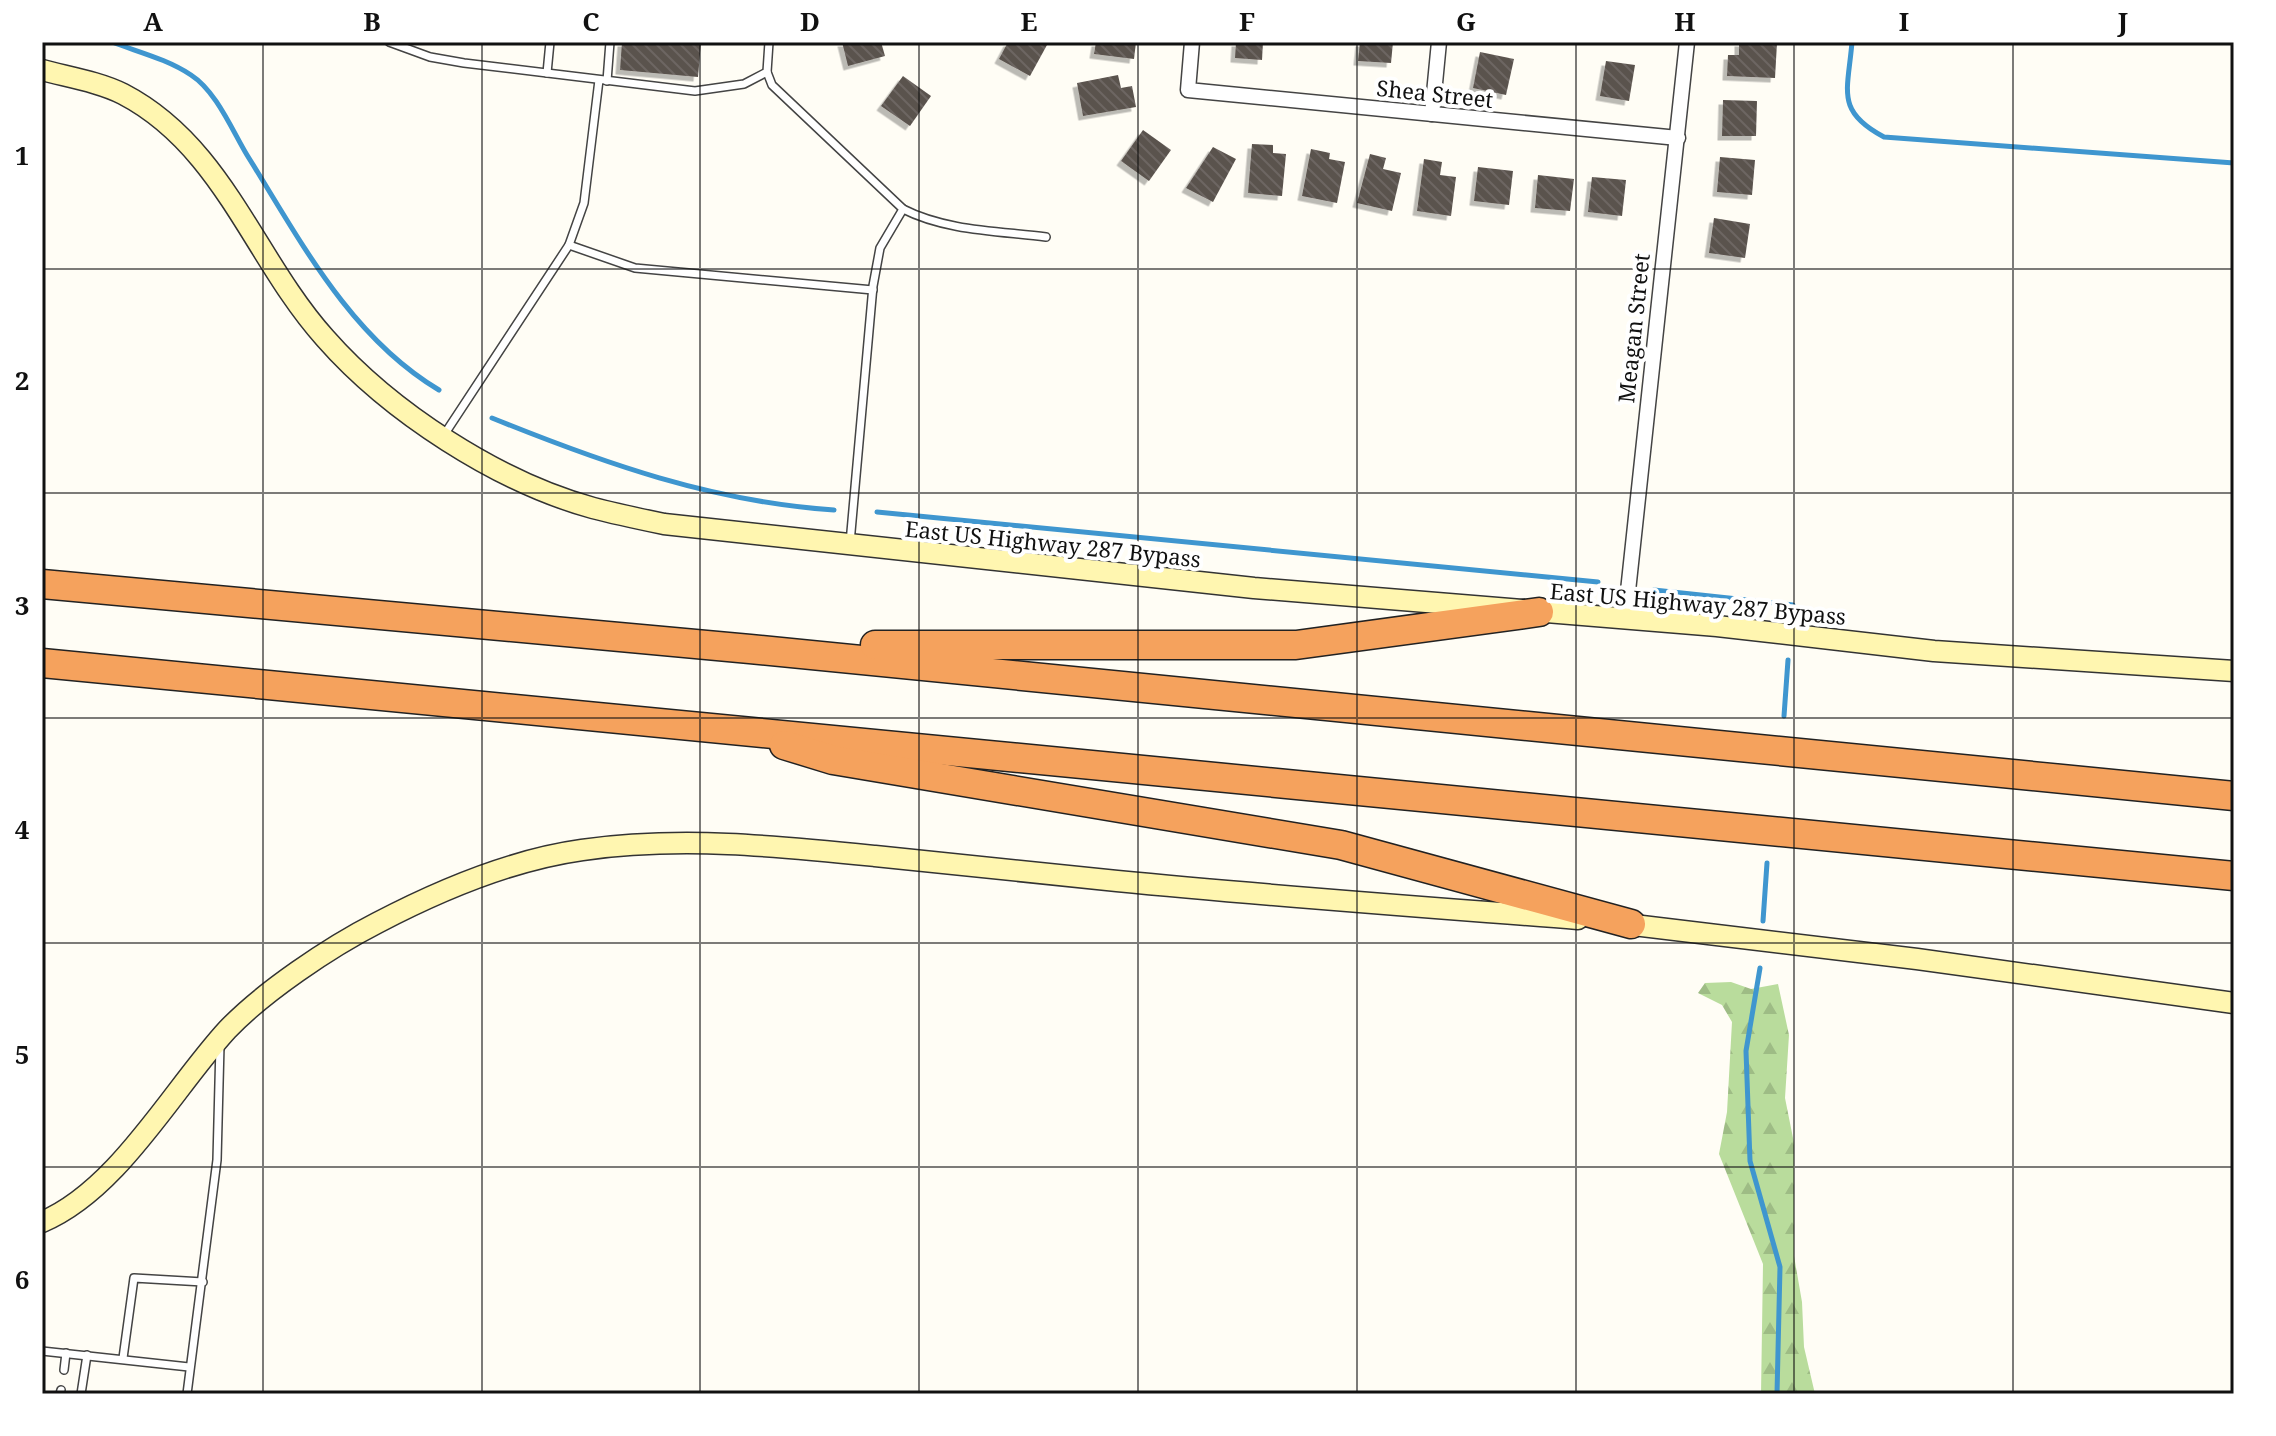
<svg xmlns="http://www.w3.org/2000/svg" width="2276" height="1436" viewBox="0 0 2276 1436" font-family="'Noto Serif',serif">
  <defs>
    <pattern id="forest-firs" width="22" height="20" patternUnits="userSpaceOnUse" patternTransform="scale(2)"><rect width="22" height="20" fill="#b9dc9c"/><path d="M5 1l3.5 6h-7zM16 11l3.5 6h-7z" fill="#9ebc85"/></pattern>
    <pattern id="building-back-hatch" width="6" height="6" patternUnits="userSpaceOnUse" patternTransform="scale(2)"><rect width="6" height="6" fill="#5a524d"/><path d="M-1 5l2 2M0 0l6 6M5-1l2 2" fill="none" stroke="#6d6662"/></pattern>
    <filter id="shadow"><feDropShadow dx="-4.5" dy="4.5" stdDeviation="0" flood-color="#0004"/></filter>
  </defs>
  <rect width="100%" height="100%" fill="#fffdf5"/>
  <polygon fill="url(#forest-firs)" points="1731,982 1751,989 1778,984 1789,1035 1785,1098 1794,1143 1794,1256 1802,1302 1804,1347 1815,1394 1761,1394 1763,1264 1719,1154 1727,1112 1732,1022 1722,1005 1698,993 1705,983"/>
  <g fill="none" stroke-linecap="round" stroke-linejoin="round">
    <g stroke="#3f96cf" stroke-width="5">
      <path d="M 112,42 C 138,52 167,59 191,75 C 216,91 232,130 247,155 C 300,240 350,337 439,390"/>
      <path d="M 1852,42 C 1848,91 1835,111 1884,137 L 2234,163"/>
      <path d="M 492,418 C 603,463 713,502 834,510"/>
      <polyline points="877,512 1598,582"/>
      <polyline points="1654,590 1793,605 1792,617"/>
      <polyline points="1784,716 1788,660"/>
      <polyline points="1763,921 1767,863"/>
      <polyline points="1760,968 1746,1051 1750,1161 1780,1267 1777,1394"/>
    </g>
  </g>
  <g fill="url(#building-back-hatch)" filter="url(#shadow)">
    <polygon points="622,42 701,42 698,77 620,70"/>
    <polygon points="842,42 881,42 885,56 848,66"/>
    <polygon points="1008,42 1047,45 1030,76 999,59"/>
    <polygon points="1096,42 1136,42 1134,59 1094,54"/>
    <polygon points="1236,42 1263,42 1262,60 1235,58"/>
    <polygon points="1360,42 1393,42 1391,63 1358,61"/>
    <polygon points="1739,42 1777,43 1775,78 1727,76 1728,55 1739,55"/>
    <polygon points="1480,52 1514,59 1506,95 1473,88"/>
    <polygon points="1606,61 1635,65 1629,101 1600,96"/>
    <polygon points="1118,75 1121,88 1132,86 1136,107 1083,116 1077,83"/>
    <polygon points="903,76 931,96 910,126 881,106"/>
    <polygon points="1723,100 1757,101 1756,136 1722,136"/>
    <polygon points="1143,130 1171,150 1149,181 1121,161"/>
    <polygon points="1252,144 1273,145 1273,153 1286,154 1282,196 1248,193"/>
    <polygon points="1213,147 1236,159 1213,202 1186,188"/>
    <polygon points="1311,149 1330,153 1329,159 1345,162 1337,203 1302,196"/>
    <polygon points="1370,154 1386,158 1383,169 1401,173 1392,211 1357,203"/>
    <polygon points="1720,157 1755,160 1752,195 1717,192"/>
    <polygon points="1424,159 1442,162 1440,175 1456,177 1451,216 1417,211"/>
    <polygon points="1478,167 1513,171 1509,205 1474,201"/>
    <polygon points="1538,175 1574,179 1570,211 1535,208"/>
    <polygon points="1592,177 1626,180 1622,216 1588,212"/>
    <polygon points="1714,218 1750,224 1745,258 1709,253"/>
  </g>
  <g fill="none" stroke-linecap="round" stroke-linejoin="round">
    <defs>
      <g id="lane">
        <polyline points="389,42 430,57 464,63 695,91 744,84 767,72"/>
        <polyline points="769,42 767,72 772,85 903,209 880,248 873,286 850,543"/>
        <polyline points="547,73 550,42"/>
        <polyline points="607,81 610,42"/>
        <path d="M 903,209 C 946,231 999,231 1046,237"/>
        <polyline points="569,245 635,268 873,290"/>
        <polyline points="444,435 569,245 584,203 599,80"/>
        <polyline points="42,1351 189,1367"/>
        <polyline points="123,1358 134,1278 203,1282"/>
        <polyline points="64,1370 66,1353"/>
        <polyline points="60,1394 61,1390"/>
        <polyline points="81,1394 87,1355"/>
        <polyline points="187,1394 217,1160 220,1045"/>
      </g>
      <g id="street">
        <polyline points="1192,42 1188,90 1678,138"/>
        <polyline points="1432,114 1439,42"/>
        <polyline points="1625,619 1687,42"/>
      </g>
      <g id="secondary">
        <path d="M 42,70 C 68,77 99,82 123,94 C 223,146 254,259 325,338 C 390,412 498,482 593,508 C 616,514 640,519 664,524 L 1254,588 L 1717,626 L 1934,651 L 2234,671"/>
        <polyline points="1617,923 1917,959 2234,1003"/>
        <path d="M 42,1222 C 118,1190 172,1090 227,1030 C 263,992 330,947 377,923 C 440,890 510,860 582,850 C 680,836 777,846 875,856 C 955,864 1036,872 1117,881 C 1270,896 1424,907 1578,919"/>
      </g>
      <g id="highway">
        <polyline points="42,584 750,649 2234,796"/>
        <polyline points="875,645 1296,645 1539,612"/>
        <polyline points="42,663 2234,876"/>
        <polyline points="784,745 833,760 1341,845 1631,924"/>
      </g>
    </defs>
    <use href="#lane" stroke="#444" stroke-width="10"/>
    <use href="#street" stroke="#444" stroke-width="17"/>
    <use href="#secondary" stroke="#333" stroke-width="23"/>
    <use href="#highway" stroke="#222" stroke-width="31"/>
    <use href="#lane" stroke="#fff" stroke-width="7"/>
    <use href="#street" stroke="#fff" stroke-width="14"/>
    <use href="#secondary" stroke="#fff6b0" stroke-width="20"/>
    <use href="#highway" stroke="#f5a25d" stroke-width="28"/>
  </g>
  <path fill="none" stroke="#111" stroke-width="2" stroke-opacity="0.55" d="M 263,42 L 263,1394M 482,42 L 482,1394M 700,42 L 700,1394M 919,42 L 919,1394M 1138,42 L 1138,1394M 1357,42 L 1357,1394M 1576,42 L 1576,1394M 1794,42 L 1794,1394M 2013,42 L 2013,1394M 42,269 L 2234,269M 42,493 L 2234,493M 42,718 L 2234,718M 42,943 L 2234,943M 42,1167 L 2234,1167"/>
  <g text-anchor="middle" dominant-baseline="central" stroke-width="8" stroke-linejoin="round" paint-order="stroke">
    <g font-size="22" fill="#111" stroke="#fff">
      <text transform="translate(1435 93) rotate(6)">Shea Street</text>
      <text transform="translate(1633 328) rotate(-84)">Meagan Street</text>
      <text transform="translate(1053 543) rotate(6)">East US Highway 287 Bypass</text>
      <text transform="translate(1698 603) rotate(5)">East US Highway 287 Bypass</text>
    </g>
  </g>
  <rect width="2276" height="1436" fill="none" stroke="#ffffff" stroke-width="88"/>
  <rect x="44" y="44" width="2188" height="1348" fill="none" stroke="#111" stroke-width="3"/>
  <g font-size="26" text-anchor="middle" font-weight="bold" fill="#111">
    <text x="153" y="31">A</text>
    <text x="372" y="31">B</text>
    <text x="591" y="31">C</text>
    <text x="810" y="31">D</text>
    <text x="1029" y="31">E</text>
    <text x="1247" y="31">F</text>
    <text x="1466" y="31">G</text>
    <text x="1685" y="31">H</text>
    <text x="1904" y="31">I</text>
    <text x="2123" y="31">J</text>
    <text x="22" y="165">1</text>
    <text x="22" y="390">2</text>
    <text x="22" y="615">3</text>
    <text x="22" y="839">4</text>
    <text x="22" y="1064">5</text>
    <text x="22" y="1289">6</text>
  </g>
</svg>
